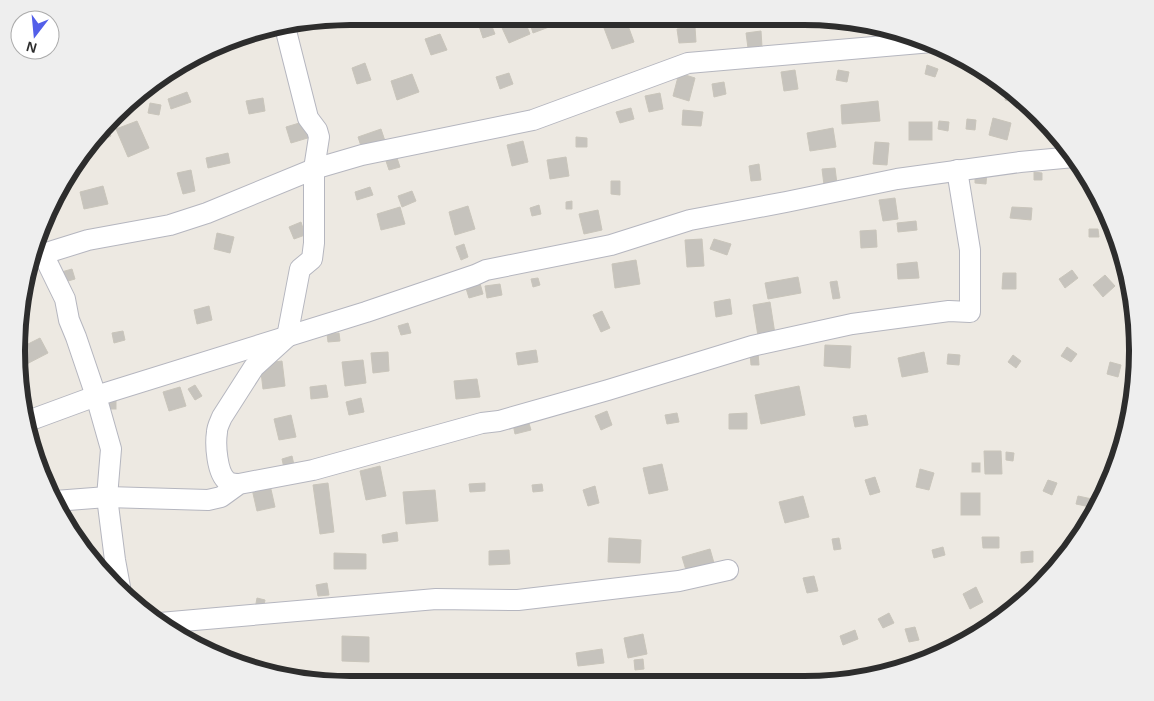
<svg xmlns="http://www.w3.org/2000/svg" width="1154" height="701" viewBox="0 0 1154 701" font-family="Arial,sans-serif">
  <rect width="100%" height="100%" fill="#ede9e2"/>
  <g fill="#c6c3bd" stroke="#c9c5bb">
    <polygon points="497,17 523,17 530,34 509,43"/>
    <polygon points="528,17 545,17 549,27 533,33"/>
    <polygon points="489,19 495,34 483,38 478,23"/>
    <polygon points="626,20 634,42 612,49 604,28"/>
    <polygon points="695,27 696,42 679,43 677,29"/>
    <polygon points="761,31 762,47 748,48 746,33"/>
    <polygon points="440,34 447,50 431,55 425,39"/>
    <polygon points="365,63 371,80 357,84 352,68"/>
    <polygon points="927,65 938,69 935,77 925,74"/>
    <polygon points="795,70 798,89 784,91 781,72"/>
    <polygon points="838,70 849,72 847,82 836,80"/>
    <polygon points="509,73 513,84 500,89 496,77"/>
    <polygon points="679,73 695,78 689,101 673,96"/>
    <polygon points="412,74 419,92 397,100 391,81"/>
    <polygon points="724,82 726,94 714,97 712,84"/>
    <polygon points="1007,89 1012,90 1015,93 1014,102 1005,100"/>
    <polygon points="187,92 191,102 171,109 168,99"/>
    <polygon points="660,93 663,109 649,112 645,96"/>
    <polygon points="263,98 265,111 249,114 246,101"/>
    <polygon points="878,101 880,121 842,124 841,105"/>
    <polygon points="150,103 161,105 159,115 148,113"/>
    <polygon points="631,108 634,119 620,123 616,112"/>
    <polygon points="683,110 703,112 701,126 682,125"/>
    <polygon points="993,118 1011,123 1007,140 989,135"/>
    <polygon points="967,119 976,120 975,130 966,129"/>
    <polygon points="137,121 149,148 128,157 116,129"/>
    <polygon points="306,121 311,137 291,143 286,127"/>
    <polygon points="939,121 949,122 948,131 938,129"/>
    <rect x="909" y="122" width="23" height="18"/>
    <polygon points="107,128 111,136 100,141 98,137"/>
    <polygon points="833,128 836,147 810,151 807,133"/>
    <polygon points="381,129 385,141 362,149 358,137"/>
    <polygon points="576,137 587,138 587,147 576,147"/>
    <polygon points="523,141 528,162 512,166 507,145"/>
    <polygon points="875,142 889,143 887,165 873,164"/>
    <polygon points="228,153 230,163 208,168 206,158"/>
    <polygon points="566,157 569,176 550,179 547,160"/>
    <polygon points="397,158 400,167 389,170 386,161"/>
    <polygon points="759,164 761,180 751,181 749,166"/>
    <polygon points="835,168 837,184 824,185 822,169"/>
    <polygon points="191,170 195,191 183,194 177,173"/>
    <polygon points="975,170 987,170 986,184 975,183"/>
    <polygon points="1034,172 1042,173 1042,180 1034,180"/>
    <polygon points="611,181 620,181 620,195 611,194"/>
    <polygon points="103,186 108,204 84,209 80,192"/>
    <polygon points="370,187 373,195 357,200 355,192"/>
    <polygon points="412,191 416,201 402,207 398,196"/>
    <polygon points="895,198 898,219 883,221 879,200"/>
    <polygon points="572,201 572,209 566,209 566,202"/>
    <polygon points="539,205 541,214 532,216 530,208"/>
    <polygon points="468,206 475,229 455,235 449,212"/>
    <polygon points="400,207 405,224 381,230 377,214"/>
    <polygon points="1012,207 1032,208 1031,220 1010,218"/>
    <polygon points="598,210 602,230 584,234 579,214"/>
    <polygon points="916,221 917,230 898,232 897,223"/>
    <polygon points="301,222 305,235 294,239 289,227"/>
    <polygon points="1089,229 1098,229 1099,237 1089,237"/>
    <polygon points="876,230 877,247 861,248 860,231"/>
    <polygon points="217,233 234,237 230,253 214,249"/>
    <polygon points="702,239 704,266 687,267 685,240"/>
    <polygon points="714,239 731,244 727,255 710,249"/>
    <polygon points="464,244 468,257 461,260 456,247"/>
    <polygon points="636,260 640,284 615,288 612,264"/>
    <polygon points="917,262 919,278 898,279 897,264"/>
    <polygon points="72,269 75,279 61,283 58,273"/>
    <polygon points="1072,270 1078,278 1065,288 1059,279"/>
    <polygon points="1003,273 1016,273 1016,289 1002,289"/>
    <polygon points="1105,275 1115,286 1103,297 1093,285"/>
    <polygon points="798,277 801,293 768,299 765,283"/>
    <polygon points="538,278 540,285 533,287 531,279"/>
    <polygon points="479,280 483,294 469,298 465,285"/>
    <polygon points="837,281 840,298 833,299 830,282"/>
    <polygon points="500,284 502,295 487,298 485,286"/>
    <polygon points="730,299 732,314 716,317 714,302"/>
    <polygon points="770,302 775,334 758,336 753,305"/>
    <polygon points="209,306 212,320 197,324 194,310"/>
    <polygon points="602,311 610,328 601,332 593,315"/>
    <polygon points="408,323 411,333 401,335 398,326"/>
    <polygon points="123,331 125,340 114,343 112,333"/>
    <polygon points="339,333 340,341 328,342 327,334"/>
    <polygon points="40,338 48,353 19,368 16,350"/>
    <polygon points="825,345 851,346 850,368 824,366"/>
    <polygon points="1067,347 1077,354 1071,362 1061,356"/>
    <polygon points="536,350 538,362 518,365 516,353"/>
    <polygon points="388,352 389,371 373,373 371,353"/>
    <polygon points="758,352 759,365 751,365 750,353"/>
    <polygon points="924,352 928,372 902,377 898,358"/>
    <polygon points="948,354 960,355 959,365 947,364"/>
    <polygon points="1013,355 1021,361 1016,368 1008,362"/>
    <polygon points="363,360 366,383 345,386 342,362"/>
    <polygon points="282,361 285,386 263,389 260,364"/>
    <polygon points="1110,362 1121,365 1118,377 1107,374"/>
    <polygon points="477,379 480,397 456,399 454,381"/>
    <polygon points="195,385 202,396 195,400 188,389"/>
    <polygon points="326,385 328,397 311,399 310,387"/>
    <polygon points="799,386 805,415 761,424 755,395"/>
    <polygon points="180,387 186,406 169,411 163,392"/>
    <polygon points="361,398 364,412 349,415 346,402"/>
    <rect x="104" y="401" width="12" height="8"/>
    <polygon points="607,411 612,425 601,430 595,416"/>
    <polygon points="677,413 679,422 667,424 665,415"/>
    <polygon points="747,413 747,429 729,429 729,414"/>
    <polygon points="291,415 296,437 279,440 274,419"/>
    <polygon points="866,415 868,425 855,427 853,417"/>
    <polygon points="528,420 531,430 515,434 513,424"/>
    <polygon points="984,451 1001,451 1002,474 985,474"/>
    <polygon points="1006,452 1014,453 1013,461 1006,460"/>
    <polygon points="292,456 294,465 284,468 282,459"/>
    <rect x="972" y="463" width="8" height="9"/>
    <polygon points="662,464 668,490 649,494 643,468"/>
    <polygon points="380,466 386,496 366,500 360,471"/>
    <polygon points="920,469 934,473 929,490 916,487"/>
    <polygon points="875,477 880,492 870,495 865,480"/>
    <polygon points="1048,480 1057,483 1052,495 1043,491"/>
    <polygon points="328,483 334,532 320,534 313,485"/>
    <polygon points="485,483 485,491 470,492 469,484"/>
    <polygon points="542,484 543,491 533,492 532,485"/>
    <polygon points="270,485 275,507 257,511 252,489"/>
    <polygon points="595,486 599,503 588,506 583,490"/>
    <polygon points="435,490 438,521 406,524 403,492"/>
    <rect x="961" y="493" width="19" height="22"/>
    <polygon points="803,496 809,517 785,523 779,502"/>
    <polygon points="1078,496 1092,499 1090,507 1076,504"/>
    <polygon points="397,532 398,541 383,543 382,535"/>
    <polygon points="982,537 999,537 999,548 983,548"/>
    <polygon points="609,538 641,540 640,563 608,562"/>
    <polygon points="839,538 841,549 834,550 832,539"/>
    <polygon points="943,547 945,555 934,558 932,550"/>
    <polygon points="710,549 714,563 686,570 682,557"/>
    <polygon points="509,550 510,564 489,565 489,551"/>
    <polygon points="1033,551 1033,562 1021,563 1021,552"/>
    <polygon points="334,553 366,554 366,569 334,569"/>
    <polygon points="814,576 818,591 807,593 803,578"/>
    <polygon points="327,583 329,595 318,596 316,585"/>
    <polygon points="976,587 983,602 970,609 963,594"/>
    <polygon points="257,598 265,600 263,610 255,609"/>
    <polygon points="889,613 894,623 883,628 878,619"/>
    <polygon points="915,627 919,640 909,642 905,629"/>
    <polygon points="855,630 858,639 843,645 840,636"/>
    <polygon points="643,634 647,654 628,658 624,638"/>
    <polygon points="342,636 369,637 369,662 342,661"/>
    <polygon points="602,649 604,663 578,666 576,653"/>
    <polygon points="643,659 644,669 635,670 634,660"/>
    <polygon points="904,662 906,667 887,674 885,671"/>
    <polygon points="861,671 866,677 857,679 854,676"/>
  </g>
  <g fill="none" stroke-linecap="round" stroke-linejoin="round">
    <defs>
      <g id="minor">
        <polyline points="43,254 65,299 69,320 76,337 96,396 111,449 107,497 115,560 120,587"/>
        <polyline points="31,259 43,254 88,240 170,225 207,213 314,169 362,155 533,120 688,63 932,42"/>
        <polyline points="28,421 96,396 366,312 475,275 486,270 611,245 690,220 786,202 897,179 1020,162 1074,157"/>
        <path d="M 239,484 C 234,484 231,484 227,481 C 217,473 215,445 217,432 C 217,427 220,422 222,417 L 254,367 L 287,337 L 300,269 L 312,259 L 314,243 L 314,169 L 319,137 L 317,130 L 308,118 L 285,27"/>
        <polyline points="55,501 107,497 208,500 221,497 239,484 313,470 482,423 499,421 608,390 752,346 852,324 949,311 970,312 970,250 957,170"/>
        <polyline points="160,623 436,599 518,600 679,581 728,570"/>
      </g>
    </defs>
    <use href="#minor" stroke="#b5b6bf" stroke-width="22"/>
    <use href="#minor" stroke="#fff" stroke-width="20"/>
  </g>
  <path d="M0 0H1154V701H0ZM350 25H804A325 325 0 0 1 1129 350V351A325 325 0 0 1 804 676H350A325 325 0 0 1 25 351V350A325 325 0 0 1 350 25Z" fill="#eee" fill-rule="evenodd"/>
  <path fill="none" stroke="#2d2d2d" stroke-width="6" d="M350 25H804A325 325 0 0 1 1129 350V351A325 325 0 0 1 804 676H350A325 325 0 0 1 25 351V350A325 325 0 0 1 350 25Z"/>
  <g transform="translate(35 35) rotate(196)"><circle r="24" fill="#ffffff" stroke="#ababab"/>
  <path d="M0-4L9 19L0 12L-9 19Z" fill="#535fe9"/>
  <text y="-8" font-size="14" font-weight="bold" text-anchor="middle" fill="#2d2d2d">N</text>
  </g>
</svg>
